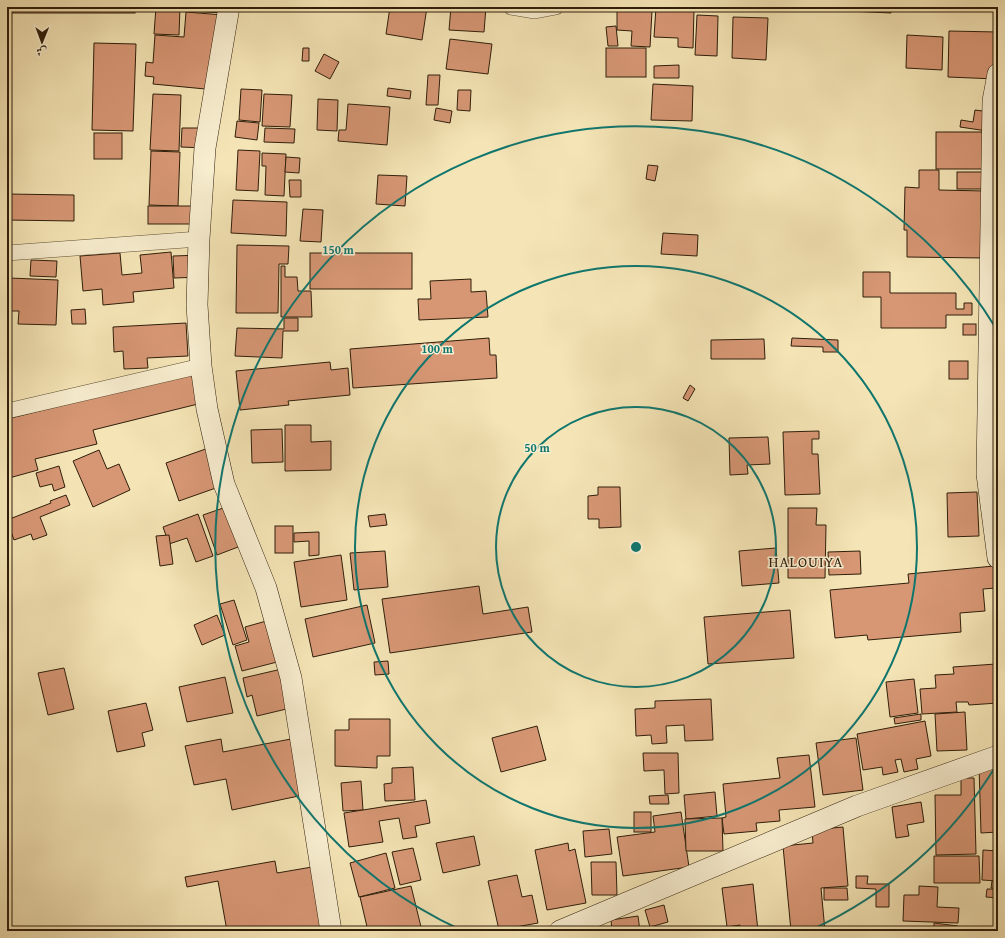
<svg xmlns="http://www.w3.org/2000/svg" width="1005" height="938" viewBox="0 0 1005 938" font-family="'Gentium Book Plus',Amiri,serif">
  <rect width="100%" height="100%" fill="#f5e5b6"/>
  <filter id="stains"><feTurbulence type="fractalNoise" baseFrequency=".005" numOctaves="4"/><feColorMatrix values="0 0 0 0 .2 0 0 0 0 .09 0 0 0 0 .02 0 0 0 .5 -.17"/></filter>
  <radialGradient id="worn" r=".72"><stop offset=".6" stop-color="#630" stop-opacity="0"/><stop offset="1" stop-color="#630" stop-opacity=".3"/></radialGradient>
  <g fill="#d79775" stroke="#2e1e0a">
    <rect x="7" y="7" width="128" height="6"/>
    <polygon points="156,7 180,7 179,35 154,34"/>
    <polygon points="184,7 225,7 225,13 184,11"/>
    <polygon points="390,7 427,7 422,40 386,34"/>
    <polygon points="451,7 486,7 484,32 449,30"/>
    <polygon points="656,7 680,7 680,9 694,10 693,48 678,47 678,38 654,37"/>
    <polygon points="850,7 891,7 891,13 849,11"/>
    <polygon points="617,10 652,11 650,47 631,46 632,31 617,30"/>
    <polygon points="186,12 223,15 216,90 153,84 154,77 145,76 146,62 153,63 155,35 184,37"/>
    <polygon points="697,15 718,16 717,56 695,55"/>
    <polygon points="733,17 768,18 766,60 732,58"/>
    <polygon points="616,26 618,46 608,46 606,27"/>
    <polygon points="949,31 997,32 996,79 948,77"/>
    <polygon points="907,35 943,37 942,70 906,68"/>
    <polygon points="450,39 492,44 488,74 446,69"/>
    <polygon points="94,43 136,44 133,131 92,130"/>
    <polygon points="303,48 309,48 309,61 302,61"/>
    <rect x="606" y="48" width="40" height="29"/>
    <polygon points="324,54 339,62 330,79 315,71"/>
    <polygon points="679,65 679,78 654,78 654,66"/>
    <polygon points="428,75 440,75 438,105 426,105"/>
    <polygon points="653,84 693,86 692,121 651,120"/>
    <polygon points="388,88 411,91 410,99 387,96"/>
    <polygon points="241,89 262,90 260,122 239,120"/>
    <polygon points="458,90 471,90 470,111 457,110"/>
    <polygon points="153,94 181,95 179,151 150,150"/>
    <polygon points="264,94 292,95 290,127 262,126"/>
    <polygon points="318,99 338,100 337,131 317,130"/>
    <polygon points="348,104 390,107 387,145 338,141 339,130 346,130"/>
    <polygon points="436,108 452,111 450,123 434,120"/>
    <polygon points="975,110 990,112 987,131 960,127 961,120 973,122"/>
    <polygon points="237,121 259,123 257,140 235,137"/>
    <polygon points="182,128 206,128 206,148 181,147"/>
    <polygon points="265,128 295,129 294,143 264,142"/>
    <rect x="936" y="132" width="49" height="37"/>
    <rect x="94" y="133" width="28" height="26"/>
    <polygon points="238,150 260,151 258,191 236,190"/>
    <polygon points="151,151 180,152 178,206 149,205"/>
    <polygon points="262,153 286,154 284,196 265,195 266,166 262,166"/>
    <polygon points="286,157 300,158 299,173 285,172"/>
    <polygon points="648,165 658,166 655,181 646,179"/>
    <polygon points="919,170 939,170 939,190 985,191 984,258 907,257 907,230 904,230 905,187 919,188"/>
    <rect x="957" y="172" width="27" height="17"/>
    <polygon points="378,175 407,176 405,206 376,204"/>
    <polygon points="289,180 301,180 301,197 290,197"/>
    <polygon points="7,194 74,195 74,221 7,220"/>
    <polygon points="233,200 287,202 286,236 231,233"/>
    <rect x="148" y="206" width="47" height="18"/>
    <polygon points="303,209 323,210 321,242 300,241"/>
    <polygon points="663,233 698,235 697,256 661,254"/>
    <polygon points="237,245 289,246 288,264 279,264 278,313 236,313"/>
    <polygon points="171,252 174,288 133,292 134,302 103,305 102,289 83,291 80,256 120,253 122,275 142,273 140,255"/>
    <rect x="310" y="253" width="102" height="36"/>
    <polygon points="202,255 203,277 174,278 173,256"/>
    <polygon points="31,260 57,261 56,277 30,276"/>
    <polygon points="281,266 285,266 285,277 297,277 298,291 311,291 312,317 281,317"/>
    <polygon points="863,272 890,272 890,293 956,293 956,309 964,309 964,303 972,303 972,315 946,315 946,328 881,328 881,297 863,297"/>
    <polygon points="9,278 58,280 56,325 18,324 19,311 7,311"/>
    <polygon points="471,279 471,292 486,291 488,317 419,320 418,299 431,299 430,281"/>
    <polygon points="85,309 86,324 72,324 71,310"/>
    <polygon points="284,318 298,318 298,331 283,331 282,358 235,356 237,328 284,329"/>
    <polygon points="186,323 188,356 147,358 148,368 124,369 123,351 114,352 113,327"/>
    <rect x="963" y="324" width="13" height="11"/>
    <polygon points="489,338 490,355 496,355 497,378 353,388 350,349"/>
    <polygon points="792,338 838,340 838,352 823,352 823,347 791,346"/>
    <polygon points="764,339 765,359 711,359 711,340"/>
    <rect x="949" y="361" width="19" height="18"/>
    <polygon points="330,362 331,370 348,368 350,395 288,401 289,405 240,410 236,371"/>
    <polygon points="202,371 210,401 93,430 97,444 35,459 38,470 9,478 7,471 7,419"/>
    <polygon points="7,384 11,401 7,402"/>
    <polygon points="690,385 695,389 688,401 683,398"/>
    <polygon points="285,425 311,425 311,442 331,441 331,470 285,471"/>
    <polygon points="282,429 283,462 252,463 251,430"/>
    <polygon points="819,431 819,439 812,439 812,454 818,454 820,494 785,495 783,432"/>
    <polygon points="768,437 770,464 747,465 748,474 730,475 729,438"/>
    <polygon points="217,445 230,483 179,501 166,463"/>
    <polygon points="99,450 107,469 119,464 130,490 93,507 73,461"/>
    <polygon points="59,466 65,487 54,491 52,484 40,487 36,473"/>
    <polygon points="598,487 620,487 621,527 599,528 599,519 588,519 588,496 598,495"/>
    <polygon points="977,492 979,536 948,537 947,493"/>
    <polygon points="66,495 70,505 40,517 47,535 33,540 31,534 14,540 7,520 51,503 50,501"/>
    <polygon points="232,505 246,544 217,555 203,515"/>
    <polygon points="788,508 817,508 816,525 826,525 825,578 788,578"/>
    <polygon points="198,514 213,556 196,562 187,538 169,544 163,527"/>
    <polygon points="385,514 387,525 370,527 368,516"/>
    <rect x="275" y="526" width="18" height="27"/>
    <polygon points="319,532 319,555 309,556 309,541 294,542 294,533"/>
    <polygon points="169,535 173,564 160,566 156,536"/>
    <polygon points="776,548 779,583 742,586 739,551"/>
    <polygon points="385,551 388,587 354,590 350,553"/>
    <polygon points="860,551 861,574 829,575 828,552"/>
    <polygon points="341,555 347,600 301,607 294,562"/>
    <polygon points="994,566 996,588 983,589 985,611 960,613 961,632 868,640 867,635 835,638 830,590 909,583 908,574"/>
    <polygon points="479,586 483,614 528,607 532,632 390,653 382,599"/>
    <polygon points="234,600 247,640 233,645 220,604"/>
    <polygon points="367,605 375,643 313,657 305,619"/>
    <polygon points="790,610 794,658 708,664 704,617"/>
    <polygon points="217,615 225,635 202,645 194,625"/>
    <polygon points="270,620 281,661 242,671 235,646 249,642 245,627"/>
    <polygon points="388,661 389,674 375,675 374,662"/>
    <polygon points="996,664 998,703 969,705 968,702 956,702 957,712 922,714 920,689 936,688 935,675 954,674 953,667"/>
    <polygon points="64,668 74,709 48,715 38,673"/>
    <polygon points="286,668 295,707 257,716 252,695 247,697 243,678"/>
    <polygon points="225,677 233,713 187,722 179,687"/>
    <polygon points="914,679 918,713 890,717 886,682"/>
    <polygon points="711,699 713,740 685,741 684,725 666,726 667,743 652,744 651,735 636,736 635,709 655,708 655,701"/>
    <polygon points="146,703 153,730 142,733 145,746 117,752 108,711"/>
    <polygon points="965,712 967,750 937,751 935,714"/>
    <polygon points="921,714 921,720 895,724 894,718"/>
    <polygon points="349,719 390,719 390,756 377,756 377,768 335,766 335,730 349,730"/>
    <polygon points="925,721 931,756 916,759 918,769 904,772 901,759 895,760 898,772 883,775 882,767 863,770 857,734"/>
    <polygon points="537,726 546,760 501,772 492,738"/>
    <polygon points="856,738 863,790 823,795 816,743"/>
    <polygon points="221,739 223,752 291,739 313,793 232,810 226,779 194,785 185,746"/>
    <polygon points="643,753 678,753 679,793 665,794 664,770 644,771"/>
    <polygon points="809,755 815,807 779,810 780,821 756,823 757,831 724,834 722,818 726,817 723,784 780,778 777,758"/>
    <polygon points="998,764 998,832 981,833 979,765"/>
    <polygon points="413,767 415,800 385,801 384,784 392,783 392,768"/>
    <polygon points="961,778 974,778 976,854 936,855 935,795 961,795"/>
    <polygon points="361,781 363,810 343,811 341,783"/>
    <polygon points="715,792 717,816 686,819 684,795"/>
    <polygon points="668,795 669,804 650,804 649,796"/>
    <polygon points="426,800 430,823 415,826 417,837 403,839 399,818 379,821 383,842 349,847 344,813"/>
    <polygon points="921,802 924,822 907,825 909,836 896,838 892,807"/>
    <rect x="634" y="812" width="17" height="20"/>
    <polygon points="681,812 689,867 623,876 617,837 655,832 653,816"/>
    <polygon points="722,818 723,851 686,851 685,819"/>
    <polygon points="843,827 848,886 821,888 825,931 791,931 783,846 813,843 812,830"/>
    <polygon points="609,829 612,854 585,857 583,831"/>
    <polygon points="474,836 480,865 443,873 436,843"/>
    <polygon points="568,843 569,851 575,849 586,903 547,910 535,850"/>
    <polygon points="413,848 421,880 400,885 392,852"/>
    <polygon points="983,850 998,851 998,881 982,880"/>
    <polygon points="386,853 395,888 359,897 350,863"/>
    <polygon points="934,856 979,856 980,883 934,883"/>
    <polygon points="275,861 277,873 318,866 329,929 315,931 227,931 218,881 187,887 185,877"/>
    <polygon points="591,862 616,862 617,895 592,895"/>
    <polygon points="517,875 522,897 532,895 538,923 499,930 488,881"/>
    <polygon points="856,876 868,876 867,884 889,884 889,907 876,907 876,889 856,888"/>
    <polygon points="992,881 998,881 998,888 991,888"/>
    <polygon points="753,884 758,931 740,931 740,925 727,927 722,888"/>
    <polygon points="411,886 422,931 368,931 360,897"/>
    <polygon points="919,886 938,887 937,907 959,908 958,923 903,921 904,895 919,895"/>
    <polygon points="824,888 847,888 848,900 824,900"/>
    <polygon points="987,889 998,889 998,898 986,897"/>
    <polygon points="664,905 668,922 650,927 645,910"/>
    <polygon points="638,916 640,931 612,931 611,920"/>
    <polygon points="934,923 958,926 958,931 934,931"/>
    <polygon points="908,930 948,931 908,931"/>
  </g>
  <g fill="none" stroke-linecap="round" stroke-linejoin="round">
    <defs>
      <g id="street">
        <polyline points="511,7 535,11 556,7"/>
        <polyline points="7,253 199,239"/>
        <polyline points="7,411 201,366"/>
      </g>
      <g id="secondary">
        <polyline points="229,7 205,148 199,239 197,305 201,366 207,409 224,484 266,588 291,678 331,931"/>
        <polyline points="998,74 993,101 987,474 998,558"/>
        <polyline points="560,931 857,806 998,756"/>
      </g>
    </defs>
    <use href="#street" stroke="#605035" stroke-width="16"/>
    <use href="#secondary" stroke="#2e1e0a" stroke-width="22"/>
    <use href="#street" stroke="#f8eed0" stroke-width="15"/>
    <use href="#secondary" stroke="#f8eed0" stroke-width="21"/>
  </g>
  <g fill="none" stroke="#0f766e" stroke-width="2">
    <circle cx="636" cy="547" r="140"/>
    <circle cx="636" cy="547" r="281"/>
    <path d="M997 764A421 421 0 0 1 811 930M461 930A421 421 0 1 1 997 330"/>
  </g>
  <g text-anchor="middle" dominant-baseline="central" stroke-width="3" stroke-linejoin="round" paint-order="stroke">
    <g font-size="15" letter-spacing="1" fill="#2e1e0a" stroke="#f8eed0">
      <text x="806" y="561">HALOUIYA</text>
    </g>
  </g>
  <circle cx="636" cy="547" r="6" fill="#0f766e" stroke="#f8eed0" stroke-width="2"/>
  <g font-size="12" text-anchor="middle" font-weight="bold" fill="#0f766e" stroke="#f8eed0" stroke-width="3" stroke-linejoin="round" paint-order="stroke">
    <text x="338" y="254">150 m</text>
    <text x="437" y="353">100 m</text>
    <text x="537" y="452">50 m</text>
  </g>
  <rect width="1005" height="938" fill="none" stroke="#f5e5b6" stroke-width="24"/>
  <rect x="8" y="8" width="989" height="922" fill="none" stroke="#2e1e0a" stroke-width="2"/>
  <rect x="12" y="12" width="981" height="914" fill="none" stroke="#2e1e0a"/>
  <g transform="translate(42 42) rotate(181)" stroke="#f8eed0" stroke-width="3" paint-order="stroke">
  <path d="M0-3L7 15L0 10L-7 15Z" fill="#2e1e0a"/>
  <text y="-6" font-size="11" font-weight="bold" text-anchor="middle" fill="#2e1e0a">ش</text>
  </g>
  <rect width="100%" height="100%" filter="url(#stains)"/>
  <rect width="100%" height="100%" fill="url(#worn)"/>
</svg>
